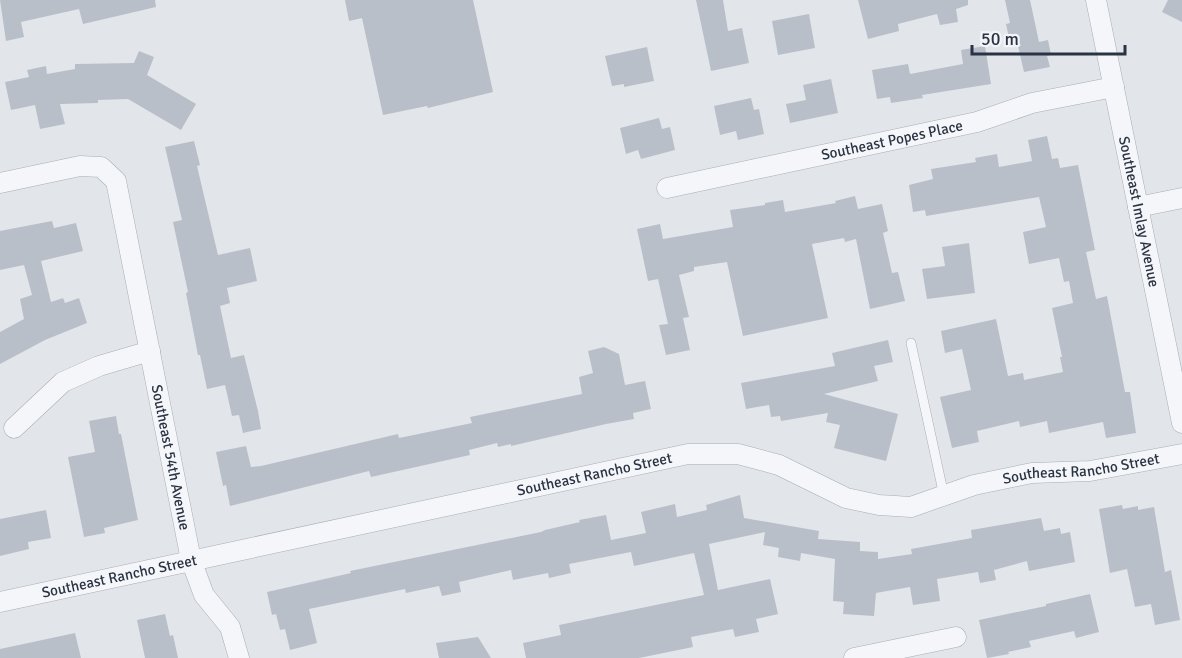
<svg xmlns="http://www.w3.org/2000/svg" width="1182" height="658" viewBox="0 0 1182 658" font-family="Signika,sans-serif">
  <rect width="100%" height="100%" fill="#e2e6eb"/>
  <g fill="#b9bfc8">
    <polygon points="0,0 155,0 156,7 83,24 79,9 21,22 24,37 6,41"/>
    <polygon points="345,0 473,0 493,92 428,108 427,106 383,115 362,18 349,21"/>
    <polygon points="696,0 723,0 728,31 742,28 749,63 711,71"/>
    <polygon points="858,0 968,0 968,5 956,9 958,22 940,25 937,14 898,24 899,31 868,39"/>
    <polygon points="1005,0 1030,0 1039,42 1048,40 1051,55 1047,56 1050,67 1024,72 1018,46 1011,47 1006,24 1010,23"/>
    <polygon points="1168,0 1182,0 1182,22 1162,12"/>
    <polygon points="809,14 815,48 778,55 772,21"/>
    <polygon points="985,46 991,84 922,95 923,98 891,103 890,97 877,99 872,70 908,64 910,74 963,64 961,50"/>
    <polygon points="647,47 654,81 624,87 624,84 612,86 605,56"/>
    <polygon points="139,51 154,57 147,75 196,104 181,130 128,99 98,100 98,103 60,104 65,124 40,129 35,105 11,110 5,82 29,77 27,70 46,66 47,74 75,69 75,64 134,63"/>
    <polygon points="831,79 838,113 790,123 786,104 806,100 803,85"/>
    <polygon points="751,98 754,110 759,109 764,134 738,140 736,131 720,135 714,106"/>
    <polygon points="659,118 662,129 670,127 675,150 641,159 638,150 626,154 620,128"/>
    <polygon points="1047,136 1052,159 1058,158 1060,168 1078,165 1095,250 1086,252 1096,299 1107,296 1125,392 1130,392 1136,433 1106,438 1103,422 1049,433 1047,421 1020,427 1019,421 977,431 979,442 952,448 940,397 971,390 962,349 945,353 941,331 996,319 1008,376 1023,373 1024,380 1063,372 1060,357 1062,357 1052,308 1073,303 1069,281 1064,282 1059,258 1029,264 1023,232 1046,227 1039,197 926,216 925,210 913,212 909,185 933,179 931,169 976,162 975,158 997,154 999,167 1032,161 1028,140"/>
    <polygon points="194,141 200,165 197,166 218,255 250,248 257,281 227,288 230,303 220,306 231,358 244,355 258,411 261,429 243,433 239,415 232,416 225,385 207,389 200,355 198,355 186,293 188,292 173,222 182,220 165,147"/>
    <polygon points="855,196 858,209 882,204 888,231 883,233 892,273 898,272 905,301 870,309 856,239 845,242 844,238 812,244 828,318 743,336 727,262 694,267 694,271 679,275 689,317 683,318 690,350 666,355 659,325 668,324 658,279 648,281 637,229 660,224 663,239 733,227 730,210 765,205 765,203 783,200 785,212 836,203 835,201"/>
    <polygon points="52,221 54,228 76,223 83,251 41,261 51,302 63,298 65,303 79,298 87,323 45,340 0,364 0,332 24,319 20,299 32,295 24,265 0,270 0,231"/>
    <polygon points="969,243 975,293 927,299 922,269 945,266 942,247"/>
    <polygon points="888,340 893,362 874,366 878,381 824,394 898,414 886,461 834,448 840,425 826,422 828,413 781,421 780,416 771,417 769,405 746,409 741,383 835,366 832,353"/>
    <polygon points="604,347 619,354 625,385 645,381 651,409 633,413 634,419 606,424 511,446 511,444 498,447 497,443 469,450 470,455 371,477 369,471 230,506 226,485 223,486 216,452 246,446 251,467 261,466 398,434 399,438 472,423 470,417 582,394 579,377 593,373 588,351"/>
    <polygon points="116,416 119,434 121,434 138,520 104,528 105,533 84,537 68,457 95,452 89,421"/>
    <polygon points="740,495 744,518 819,531 818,539 860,542 860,551 878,552 878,559 912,554 911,549 972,538 971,530 1041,518 1044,531 1060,528 1061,534 1070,532 1075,562 1029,571 1027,561 994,570 996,580 980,583 978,572 937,579 940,601 913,605 910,587 876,593 874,616 843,614 844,602 833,601 835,559 801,553 800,561 778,557 779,548 763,545 765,532 709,544 718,590 770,579 778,614 756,619 759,632 735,637 733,629 691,637 693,647 639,658 526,658 523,643 561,635 559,625 704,595 694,553 634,566 631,552 569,564 571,573 549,578 548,573 513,580 511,570 459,582 461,592 442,596 439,586 406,593 405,589 309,609 317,643 290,650 285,629 280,630 276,614 272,615 267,592 351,573 350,571 541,532 545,530 580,522 579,520 606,515 611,540 646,533 641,512 675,504 677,517 707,510 706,505"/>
    <polygon points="1122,505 1123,509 1138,506 1138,510 1154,507 1165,572 1171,570 1180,620 1155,625 1151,604 1135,607 1127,569 1110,573 1099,509"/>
    <polygon points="46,510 51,538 28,542 29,549 0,556 0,519"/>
    <polygon points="1090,594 1099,632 1076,638 1074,631 1029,641 1031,647 1008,652 1009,654 987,658 979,620 1046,606 1046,604"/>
    <polygon points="165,614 170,636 173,635 178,658 145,658 137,620"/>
    <polygon points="75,633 81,658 0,658 0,649"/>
    <polygon points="478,637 491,658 439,658 436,643"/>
  </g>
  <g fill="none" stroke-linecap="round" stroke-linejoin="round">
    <defs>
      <polyline id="service" points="911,343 944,496"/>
      <g id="minor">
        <path id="s1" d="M 1096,0 L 1182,423"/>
        <path id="s2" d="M 0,183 L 80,166 L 101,167 L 116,181 L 191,560 L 204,595 L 230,627 L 239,658"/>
        <path id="s3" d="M 667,188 L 977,122 L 1032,103 L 1114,87"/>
        <polyline points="1138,207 1182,198"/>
        <polyline points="14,428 63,382 99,366 150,351"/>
        <path id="s4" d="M 0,602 L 688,454 L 738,454 L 779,465 L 846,498 L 879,505 L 911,507 L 974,485 L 1032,473 L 1090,471 L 1182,454"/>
        <polyline points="854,658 956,637"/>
      </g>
    </defs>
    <use href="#service" stroke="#a7adb5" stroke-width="10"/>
    <use href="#minor" stroke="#a7adb5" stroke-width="21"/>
    <use href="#service" stroke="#f5f6f9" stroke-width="9"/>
    <use href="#minor" stroke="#f5f6f9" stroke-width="20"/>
  </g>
  <g text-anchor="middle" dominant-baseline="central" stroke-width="4.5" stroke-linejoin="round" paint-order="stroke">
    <g font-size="15" fill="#2a3343" stroke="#f2f4f8">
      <text stroke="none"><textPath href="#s3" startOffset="230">Southeast Popes Place</textPath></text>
      <text stroke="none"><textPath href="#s1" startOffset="216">Southeast Imlay Avenue</textPath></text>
      <text stroke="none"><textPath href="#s2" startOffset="405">Southeast 54th Avenue</textPath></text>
      <text stroke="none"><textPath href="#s4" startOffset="1112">Southeast Rancho Street</textPath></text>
      <text stroke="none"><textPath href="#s4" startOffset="608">Southeast Rancho Street</textPath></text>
      <text stroke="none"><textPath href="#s4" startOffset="122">Southeast Rancho Street</textPath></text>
    </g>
  </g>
  <path d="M972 45v9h153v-9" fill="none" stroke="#2a3343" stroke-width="3"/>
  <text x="981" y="45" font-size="18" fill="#2a3343" stroke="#f2f4f8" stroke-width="4.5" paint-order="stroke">50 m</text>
</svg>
